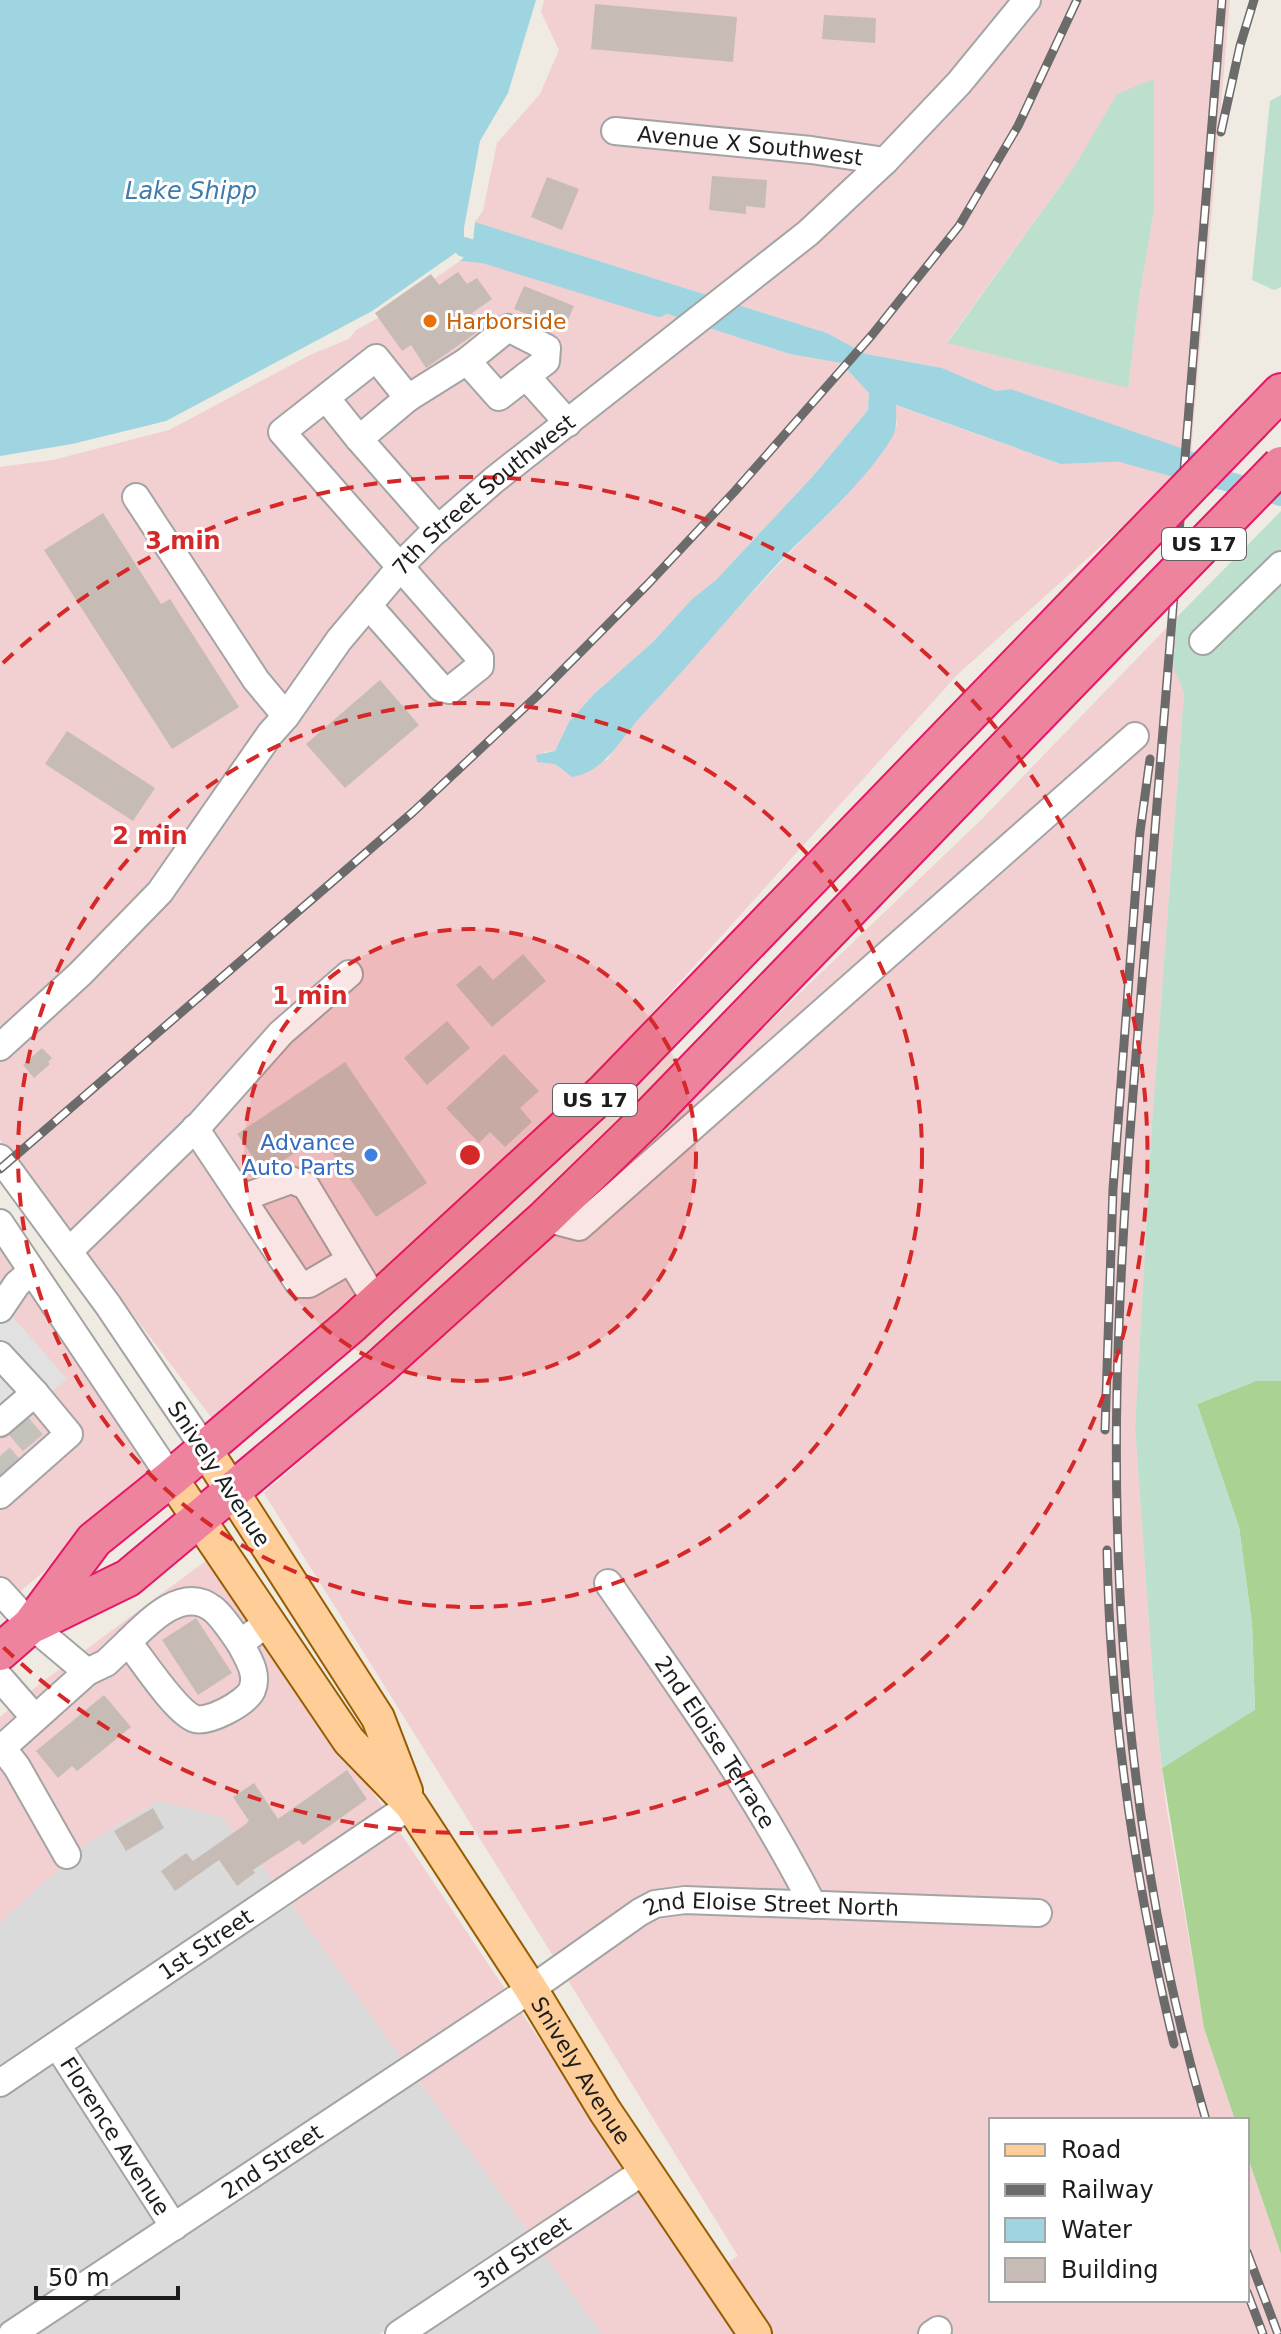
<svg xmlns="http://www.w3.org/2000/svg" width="1281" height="2334" viewBox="0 0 1281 2334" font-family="'DejaVu Sans',sans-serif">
  <rect width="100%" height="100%" fill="#efeae2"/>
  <g fill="#dbdada">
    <polygon points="158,1801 222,1817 277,1884 0,2070 0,1923 62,1866 65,1870 80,1859 77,1852 85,1844"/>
    <polygon points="289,1901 403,2060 177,2213 71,2049"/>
    <polygon points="54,2060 160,2224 0,2329 0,2096"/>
    <polygon points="416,2077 530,2234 380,2334 31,2334"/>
    <polygon points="542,2252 602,2334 418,2334"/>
  </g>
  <g fill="#f2cfd0" fill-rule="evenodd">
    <polygon points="544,0 1015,0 977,48 882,149 812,139 606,120 605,141 809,161 862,169 802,225 710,296 475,222 483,211 497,143 540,94 559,50 541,12"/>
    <path d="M 1040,0 L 1230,0 L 1191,452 L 1011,389 L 996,391 L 942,368 L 866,354 L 827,333 L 735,304 L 887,172 L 893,173 L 894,166 L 991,63 ZM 1154,80 L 1154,210 L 1139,298 L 1128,387 L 947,342 L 1076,164 L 1117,95 Z"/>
    <polygon points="460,261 532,268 623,293 643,306 683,319 489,471 153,885 0,1034 0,467 53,460 169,430 312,354 349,339 356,330 376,319"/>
    <polygon points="706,327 790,354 841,363 869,393 868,410 813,476 716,580 692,599 653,642 594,694 569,722 555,751 543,752 562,770 607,760 629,729 715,632 849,490 897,425 895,405 1061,464 1161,460 1187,469 957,675 586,1086 217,1425 0,1140 0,1062 86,982 346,647 416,565 500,489"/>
    <polygon points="1177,617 1173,666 1184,693 1152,1124 1135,1427 1155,1708 1166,1805 1204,2028 1235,2120 991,2120 991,2300 1247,2300 1247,2155 1281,2254 1281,2334 767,2334 722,2266 738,2256 566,1977 644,1921 671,1912 807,1916 810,1920 815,1916 1047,1925 1048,1903 819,1894 669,1652 610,1568 595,1582 730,1779 796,1893 685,1889 555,1959 264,1493 423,1353 980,821"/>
    <polygon points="0,1250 41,1303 157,1476 17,1594 0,1576"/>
    <polygon points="211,1557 385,1810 277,1884 222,1817 158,1801 85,1844 77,1852 25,1761 0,1728 0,1717 37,1686"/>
    <polygon points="0,1762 62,1866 0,1923"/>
    <polygon points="397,1828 507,1992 403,2060 289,1901"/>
    <polygon points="519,2009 627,2170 530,2234 416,2077"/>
    <polygon points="639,2187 742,2334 602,2334 542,2252"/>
  </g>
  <polygon fill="#a9d293" points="1256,1381 1281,1381 1281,2254 1247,2155 1247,2120 1235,2120 1204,2028 1162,1768 1255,1709 1252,1624 1239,1527 1197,1404"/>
  <g fill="#bddfce">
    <polygon points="1154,79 1154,210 1139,298 1128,388 947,343 1076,164 1117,94"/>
    <polygon points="1281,95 1281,287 1274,290 1252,280 1270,101"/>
    <polygon points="1281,511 1281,1381 1256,1381 1197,1404 1239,1527 1252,1624 1255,1710 1162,1768 1155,1708 1135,1427 1152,1124 1184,693 1173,666 1177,617"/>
  </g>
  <polygon fill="#e1e1e1" points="0,1302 67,1379 0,1437"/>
  <g fill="#9ed5e1">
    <polygon points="0,0 536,0 508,93 480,141 464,228 464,247 372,311 166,421 72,444 0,456"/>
    <polygon points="475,222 710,296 683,319 643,306 623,293 532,268 460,261 472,250"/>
    <path d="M 735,304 L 827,333 L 866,354 L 942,368 L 996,391 L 1011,389 L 1204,456 L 1191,470 L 1161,460 L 1061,464 L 896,405 C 896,418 898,429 890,441 C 862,485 819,521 783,558 C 735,609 691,664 643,714 C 621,737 607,771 572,777 L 555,764 L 537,762 L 536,755 L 555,751 L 569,722 L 594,694 L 653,642 L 692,599 L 716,580 L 813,476 L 868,410 L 869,393 L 841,363 L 790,354 L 706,327 Z"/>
  </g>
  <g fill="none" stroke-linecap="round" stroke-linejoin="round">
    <g stroke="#9ed5e1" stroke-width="20">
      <polyline points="464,247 659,307"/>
      <polyline points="1125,453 1281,496"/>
    </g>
  </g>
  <g fill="#c7bcb5">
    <polygon points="595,4 737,17 733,62 591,49"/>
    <polygon points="824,15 876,18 875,43 822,39"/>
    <polygon points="712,176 767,180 765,208 746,206 746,214 709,210"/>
    <polygon points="547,177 579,189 562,230 531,217"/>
    <polygon points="458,272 467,284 477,278 492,299 472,313 483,328 426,368 411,345 402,351 375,313 431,274 439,285"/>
    <polygon points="524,286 574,306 564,329 514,309"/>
    <polygon points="103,513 161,604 170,599 239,707 172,749 44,550"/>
    <polygon points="380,680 419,725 345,788 306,744"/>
    <polygon points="67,731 155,788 133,821 45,764"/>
    <polygon points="523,954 546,981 492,1027 456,985 480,965 493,980"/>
    <polygon points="447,1021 470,1048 427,1085 404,1058"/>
    <polygon points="42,1048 52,1058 48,1062 50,1064 34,1078 23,1065"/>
    <polygon points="504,1054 539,1091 520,1108 532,1122 505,1147 490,1132 479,1143 446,1108"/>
    <polygon points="345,1062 427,1183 376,1217 321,1136 264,1173 237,1134"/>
    <polygon points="196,1618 232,1673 198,1695 162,1640"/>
    <polygon points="104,1695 131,1727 77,1771 72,1766 58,1778 36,1751"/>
    <polygon points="347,1770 367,1799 303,1845 299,1840 253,1870 255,1873 237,1886 219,1860 175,1891 161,1871 186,1853 193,1861 243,1826 249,1821 233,1797 254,1783 278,1819"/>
    <polygon points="153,1808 164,1828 126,1851 114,1831"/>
  </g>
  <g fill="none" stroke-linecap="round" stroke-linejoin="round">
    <g stroke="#c5c1bb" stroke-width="26" stroke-dasharray="26 13" stroke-linecap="butt">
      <polyline points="16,1423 38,1449"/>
      <polyline points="0,1456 13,1471"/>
    </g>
    <defs>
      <g id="minor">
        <path id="s1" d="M 615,131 L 811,150 L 885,161"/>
        <polyline points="467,361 508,328 547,348 546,361 526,376"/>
        <polyline points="326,398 359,439"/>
        <polyline points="136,497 256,680 286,716"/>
        <polyline points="438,529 359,439 408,398 467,361 499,397 526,376 568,423"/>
        <polyline points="368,605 441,688 450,690 480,666 480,658 282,432 376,358 408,398"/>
        <polyline points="1203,641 1281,565"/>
        <path id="s2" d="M 0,1047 L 80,974 L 160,892 L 270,734 L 286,716 L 339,640 L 409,557 L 432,534 L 494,480 L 808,233 L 885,161 L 959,83 L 1027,0"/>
        <polyline points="195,1128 299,1284 309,1284 350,1260"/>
        <polyline points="0,1158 108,1305 205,1449"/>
        <polyline points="242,1198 291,1180 306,1186 376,1302"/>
        <polyline points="545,1218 579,1227 1135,736"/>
        <polyline points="0,1223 171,1478"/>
        <polyline points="69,1251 201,1123 281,1033 349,974"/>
        <polyline points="0,1309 17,1284 32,1271"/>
        <polyline points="0,1355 35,1393 0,1423"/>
        <polyline points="0,1495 69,1434 35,1393"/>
        <path id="s3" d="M 608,1583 C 681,1688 755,1791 813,1905"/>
        <polyline points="0,1591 31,1625 87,1672"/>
        <path d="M 128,1642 C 148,1622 183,1585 213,1609 C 223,1617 232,1632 240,1643"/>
        <polyline points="0,1678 35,1718"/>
        <polyline points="0,1745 17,1767 67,1855"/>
        <path d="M 2,1748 L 87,1672 L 106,1663 L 128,1642 C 143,1661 174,1709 193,1718 C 206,1725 246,1703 252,1690 C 259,1673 247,1657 240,1643 L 269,1622"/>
        <path id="s4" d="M 57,2045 L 174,2227"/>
        <path id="s5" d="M 0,2083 L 411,1805"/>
        <path id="s6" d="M 12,2334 L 531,1989 L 640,1912 L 655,1904 L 685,1900 L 1038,1913"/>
        <path id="s7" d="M 399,2334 L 644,2171"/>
        <polyline points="932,2334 938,2330"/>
      </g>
      <g id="major">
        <polyline points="205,1449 378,1718 406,1791"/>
        <path id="s8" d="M 171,1478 L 349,1741 L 411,1805 L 531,1989 L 605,2111 L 755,2334"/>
      </g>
      <g id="highway">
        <polyline points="1251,423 1281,392"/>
        <polyline points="36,1623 128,1578 379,1368 545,1218 651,1115 1127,623"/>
        <polyline points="0,1652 31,1625 94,1540 171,1478 351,1325 605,1091 1133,545"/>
      </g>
    </defs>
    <use href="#minor" stroke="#a4a4a4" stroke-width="30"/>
    <use href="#major" stroke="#965d00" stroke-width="36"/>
    <use href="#highway" stroke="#e61668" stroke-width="40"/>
    <use href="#minor" stroke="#fff" stroke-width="26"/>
    <use href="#major" stroke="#ffcd97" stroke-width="32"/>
    <use href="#highway" stroke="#ed839c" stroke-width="36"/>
    <defs>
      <g id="rail">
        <polyline points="1221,132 1240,46 1254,0"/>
        <polyline points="0,1169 413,812 538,695 648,584 735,491 872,335 959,226 1018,126 1077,0"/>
        <polyline points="1105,1430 1113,1189 1140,832 1150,759"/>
        <path d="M 1107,1550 C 1110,1716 1135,1882 1174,2044"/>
        <path d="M 1206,2120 C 1137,1884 1112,1634 1117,1389 C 1121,1210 1138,1032 1153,854 C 1176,570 1199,285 1222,0"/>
        <polyline points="1247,2252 1278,2334"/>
        <polyline points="1247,2292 1263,2334"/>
      </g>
    </defs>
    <use href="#rail" stroke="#6b6b6b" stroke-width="9"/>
    <use href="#rail" stroke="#fff" stroke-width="6" stroke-dasharray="18" stroke-linecap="butt"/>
    <defs>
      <g id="highway-bridge">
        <polyline points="1133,545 1251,423"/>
        <polyline points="1127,623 1281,465"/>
      </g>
    </defs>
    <use href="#highway-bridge" stroke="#e61668" stroke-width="40" stroke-linecap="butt"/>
    <use href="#highway-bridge" stroke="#ed839c" stroke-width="36"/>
  </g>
  <circle cx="470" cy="1155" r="226" fill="#d62828" fill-opacity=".12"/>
  <g fill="none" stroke="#d62828" stroke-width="4" stroke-dasharray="14 10">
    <circle cx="470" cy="1155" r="226"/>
    <circle cx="470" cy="1155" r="452"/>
    <path d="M3 663A678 678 0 1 1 3 1647"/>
  </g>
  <circle fill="#e8710a" stroke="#fff" stroke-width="3" cx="430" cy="321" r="8"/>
  <circle fill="#3f7fe0" stroke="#fff" stroke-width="3" cx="371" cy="1155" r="8"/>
  <g text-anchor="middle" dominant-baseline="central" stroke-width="6" stroke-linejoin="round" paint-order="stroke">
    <g fill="#fff" stroke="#616161" stroke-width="2">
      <rect x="1162" y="528" width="84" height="32" rx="6"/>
      <rect x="553" y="1084" width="84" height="32" rx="6"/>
    </g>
    <g font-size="20" font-weight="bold" fill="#1d1d1d">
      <text x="1204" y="544">US 17</text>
      <text x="595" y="1100">US 17</text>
    </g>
    <g font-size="22" fill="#1d1d1d" stroke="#fff">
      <text stroke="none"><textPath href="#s1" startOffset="136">Avenue X Southwest</textPath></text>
      <text stroke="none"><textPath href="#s2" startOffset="738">7th Street Southwest</textPath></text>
      <text transform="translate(219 1474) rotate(57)">Snively Avenue</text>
      <text stroke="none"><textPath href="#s3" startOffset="192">2nd Eloise Terrace</textPath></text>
      <text stroke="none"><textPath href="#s6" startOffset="890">2nd Eloise Street North</textPath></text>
      <text stroke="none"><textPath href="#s5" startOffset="248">1st Street</textPath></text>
      <text stroke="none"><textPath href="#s8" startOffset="722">Snively Avenue</textPath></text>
      <text stroke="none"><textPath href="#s4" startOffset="108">Florence Avenue</textPath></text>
      <text stroke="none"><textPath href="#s6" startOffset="312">2nd Street</textPath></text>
      <text stroke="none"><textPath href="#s7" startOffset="148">3rd Street</textPath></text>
    </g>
    <g font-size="22" fill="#c56008" stroke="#fff" text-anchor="start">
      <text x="446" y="321">Harborside</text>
    </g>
    <g font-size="22" fill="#366cbe" stroke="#fff" text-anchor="end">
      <text x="355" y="1142">Advance<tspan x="355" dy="25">Auto Parts</tspan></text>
    </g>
    <g font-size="24" font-style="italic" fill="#407bac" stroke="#fff">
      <text x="191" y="191">Lake Shipp</text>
    </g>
  </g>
  <circle cx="470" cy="1155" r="12" fill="#d62828" stroke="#fff" stroke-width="4"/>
  <g font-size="24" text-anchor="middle" font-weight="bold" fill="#d62828" stroke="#fff" stroke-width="6" stroke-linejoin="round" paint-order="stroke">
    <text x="183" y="549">3 min</text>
    <text x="150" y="844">2 min</text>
    <text x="310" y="1004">1 min</text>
  </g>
  <rect x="989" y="2118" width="260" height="184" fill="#ffffff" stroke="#a5a5a5" stroke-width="2"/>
  <rect x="1005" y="2144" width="40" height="12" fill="#ffcd97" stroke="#a5a5a5" stroke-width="2"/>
  <text x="1061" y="2158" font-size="24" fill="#1d1d1d">Road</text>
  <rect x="1005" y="2184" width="40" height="12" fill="#6b6b6b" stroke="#a5a5a5" stroke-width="2"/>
  <text x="1061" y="2198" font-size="24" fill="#1d1d1d">Railway</text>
  <rect x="1005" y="2218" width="40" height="24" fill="#9ed5e1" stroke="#a5a5a5" stroke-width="2"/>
  <text x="1061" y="2238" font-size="24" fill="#1d1d1d">Water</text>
  <rect x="1005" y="2258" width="40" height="24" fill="#c7bcb5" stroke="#a5a5a5" stroke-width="2"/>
  <text x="1061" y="2278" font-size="24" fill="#1d1d1d">Building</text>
  <path d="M36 2286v12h142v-12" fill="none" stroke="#1d1d1d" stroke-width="4"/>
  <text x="48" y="2286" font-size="24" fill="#1d1d1d" stroke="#ffffff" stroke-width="6" paint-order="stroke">50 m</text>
</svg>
